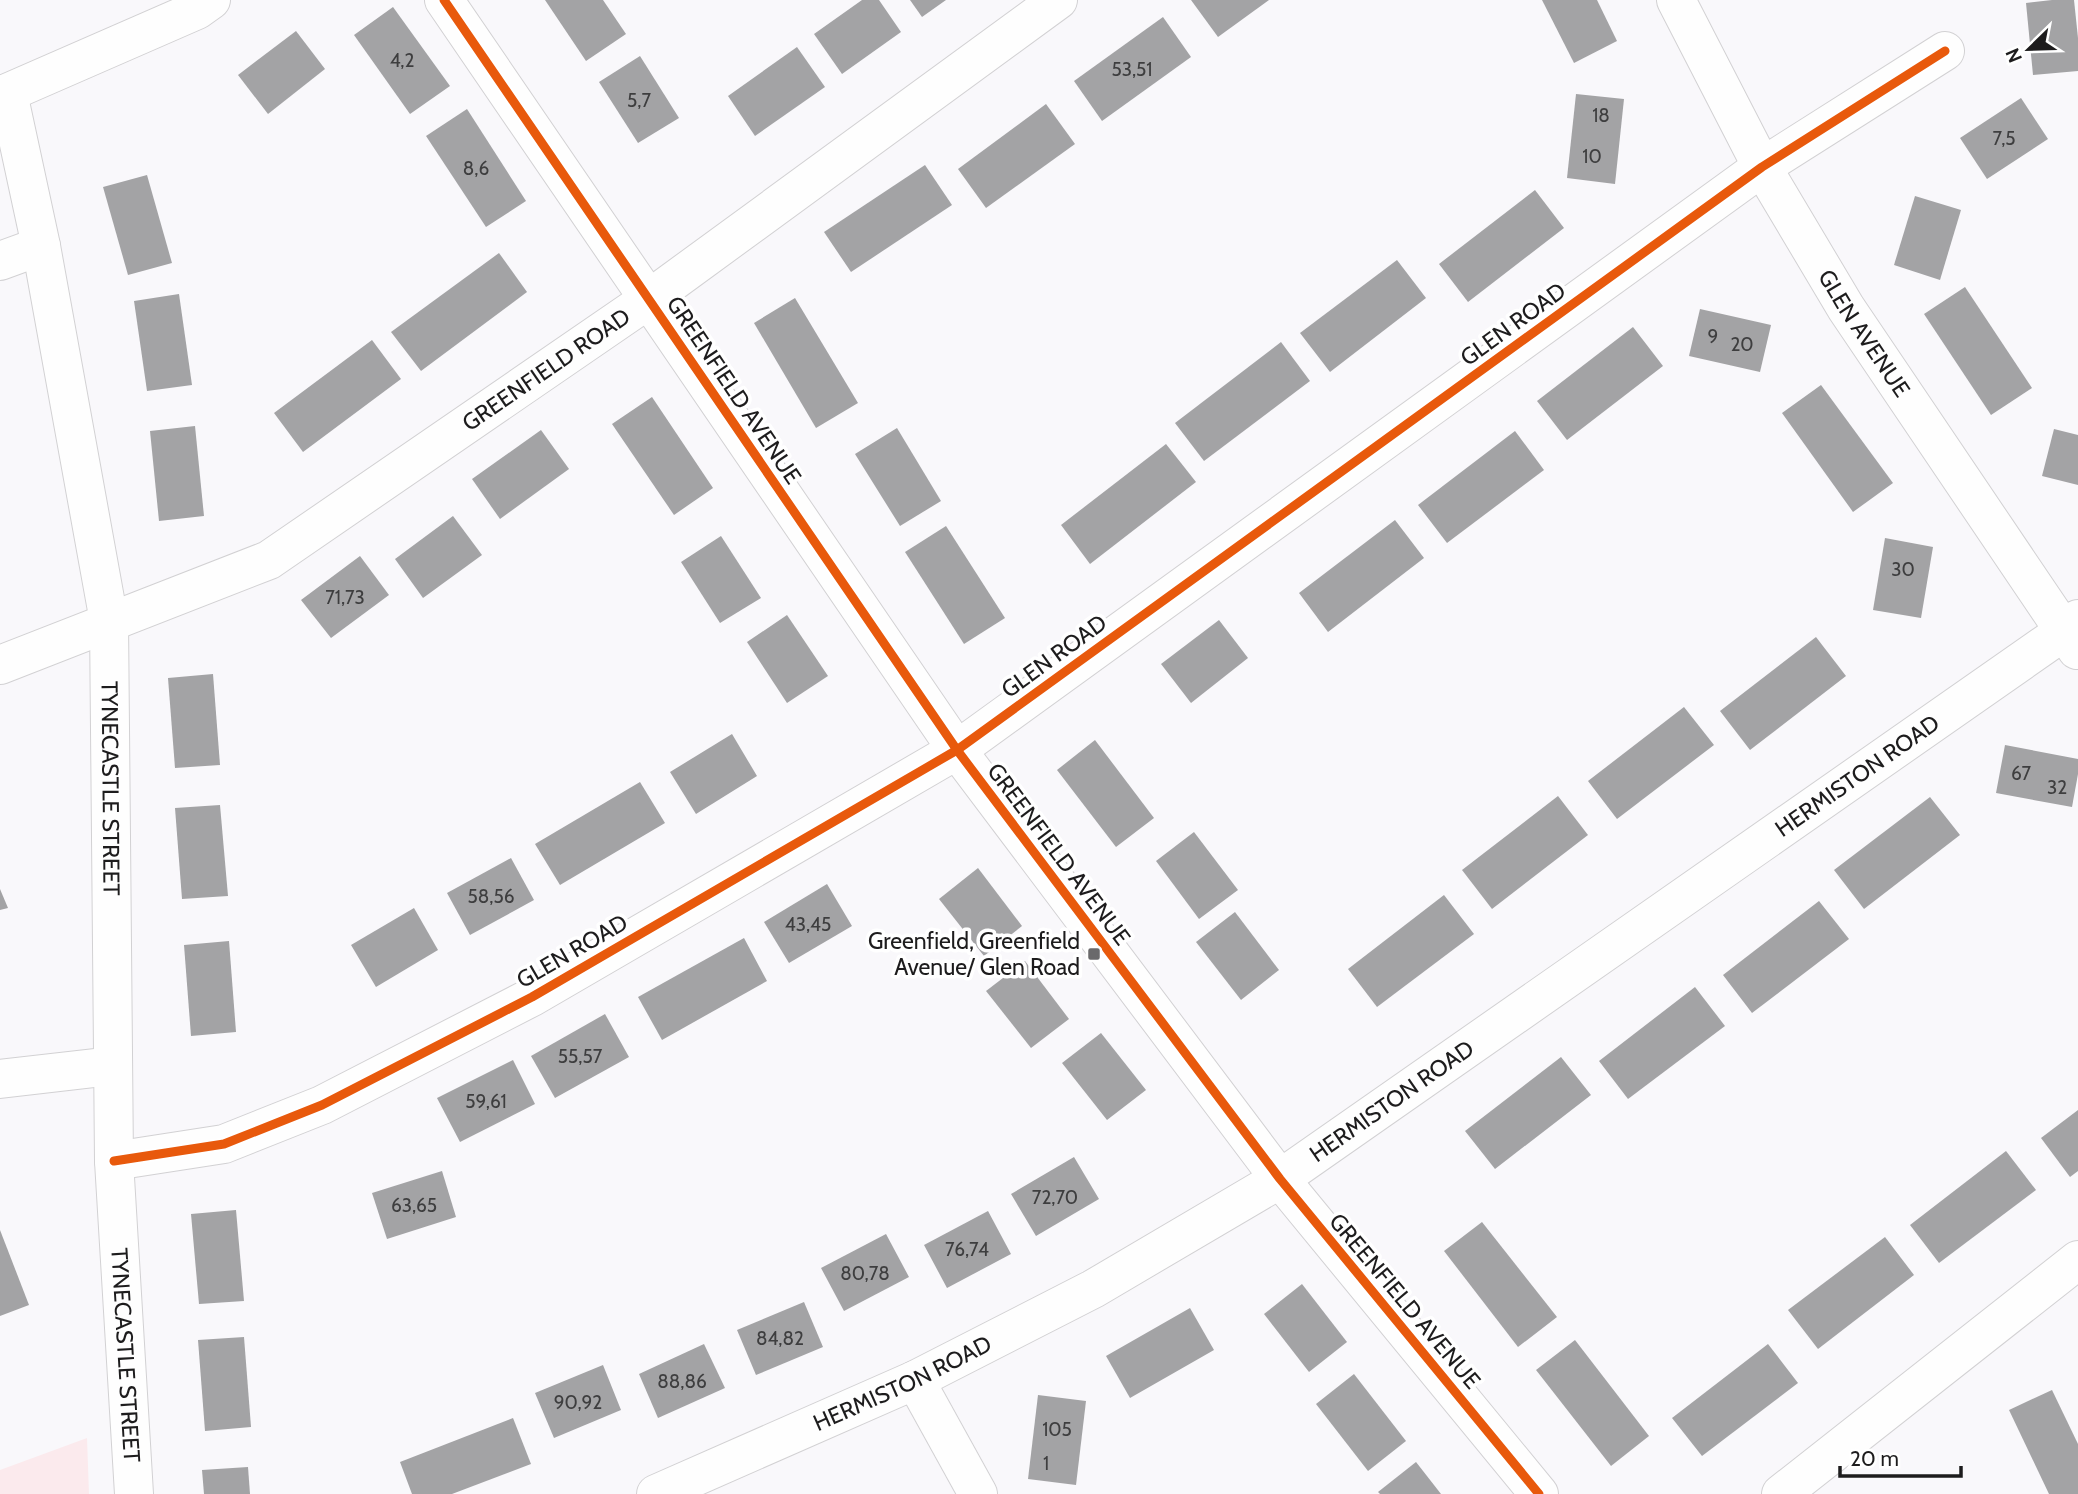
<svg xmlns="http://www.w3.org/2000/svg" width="2078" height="1494" viewBox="0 0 2078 1494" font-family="Cabin,sans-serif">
  <rect width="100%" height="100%" fill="#f9f8fb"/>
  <polygon fill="#fbeaed" points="87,1438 89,1494 0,1494 0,1470"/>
  <g fill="#a3a3a5">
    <polygon points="545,0 603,0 626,34 586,61"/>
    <polygon points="862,0 879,0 901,32 842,74 814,34"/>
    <polygon points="910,0 946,0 922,17"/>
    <polygon points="1191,0 1269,0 1218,37"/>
    <polygon points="1542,0 1597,0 1617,41 1574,63"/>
    <polygon points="2052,0 2074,0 2078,38 2078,71 2033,75 2026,3"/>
    <polygon points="393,7 450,86 410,114 354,35"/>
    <polygon points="1163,17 1191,57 1102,121 1074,81"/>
    <polygon points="296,31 325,69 268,114 238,75"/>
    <polygon points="797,47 825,87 755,136 728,96"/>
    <polygon points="640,56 679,118 638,143 599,82"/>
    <polygon points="1576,94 1624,99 1615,184 1567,178"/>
    <polygon points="2021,98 2048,139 1987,179 1960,138"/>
    <polygon points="1046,104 1075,144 986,208 958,169"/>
    <polygon points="467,109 526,201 486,227 426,136"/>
    <polygon points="925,165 952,205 851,272 824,232"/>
    <polygon points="147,175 172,263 128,275 103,187"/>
    <polygon points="1535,190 1564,228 1468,302 1439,264"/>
    <polygon points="1915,196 1961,210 1940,280 1894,265"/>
    <polygon points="499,253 527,292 421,371 391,332"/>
    <polygon points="1397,260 1426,298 1330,372 1300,333"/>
    <polygon points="1965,287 2032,388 1991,415 1924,314"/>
    <polygon points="179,294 192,385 147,391 134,301"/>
    <polygon points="795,298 858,403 816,428 754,323"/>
    <polygon points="1700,309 1771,325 1760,372 1689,356"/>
    <polygon points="1633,327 1663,366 1567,440 1537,401"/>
    <polygon points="372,340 401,379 303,452 274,413"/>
    <polygon points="1281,342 1310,381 1204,461 1175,423"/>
    <polygon points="1821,385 1893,483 1853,512 1782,413"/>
    <polygon points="652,397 713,488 674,515 612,424"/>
    <polygon points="195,426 204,516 159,521 150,431"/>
    <polygon points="897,428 941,501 900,526 855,454"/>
    <polygon points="2054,429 2078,435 2078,485 2042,476"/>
    <polygon points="541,430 569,469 500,519 472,479"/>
    <polygon points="1515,431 1544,470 1447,543 1418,505"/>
    <polygon points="1166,444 1196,482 1090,564 1061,525"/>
    <polygon points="453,516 482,555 423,598 395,559"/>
    <polygon points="1395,520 1424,558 1328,632 1299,593"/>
    <polygon points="946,526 1005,618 964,644 905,552"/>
    <polygon points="721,536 761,598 720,623 681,562"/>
    <polygon points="1885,538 1933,547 1921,618 1873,610"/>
    <polygon points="360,556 389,595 331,638 301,600"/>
    <polygon points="787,615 828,676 787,703 747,642"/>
    <polygon points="1219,620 1248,658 1191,703 1161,664"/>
    <polygon points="1816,637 1846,676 1750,750 1720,711"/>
    <polygon points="213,674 220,765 175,768 168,678"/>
    <polygon points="1684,707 1714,745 1617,819 1588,781"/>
    <polygon points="732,734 757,776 696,814 670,772"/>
    <polygon points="1095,740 1154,818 1116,847 1057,770"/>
    <polygon points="2005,745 2078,759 2078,774 2072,807 1996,793"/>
    <polygon points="640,782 665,823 560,885 535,844"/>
    <polygon points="1558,796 1588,835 1492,909 1462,870"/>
    <polygon points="1930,797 1960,835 1864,909 1834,870"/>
    <polygon points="220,805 228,896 182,899 175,808"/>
    <polygon points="1194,832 1238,890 1199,919 1156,861"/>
    <polygon points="511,858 534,900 470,935 447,893"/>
    <polygon points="978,868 1022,926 984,956 939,899"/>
    <polygon points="827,884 852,926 789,963 764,922"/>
    <polygon points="0,889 8,908 0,910"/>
    <polygon points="1444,895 1474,934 1377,1007 1348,969"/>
    <polygon points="1819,901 1849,939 1752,1013 1723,975"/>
    <polygon points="414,908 438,950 376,987 351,945"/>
    <polygon points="1235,912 1279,970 1241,1000 1196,942"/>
    <polygon points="744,938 767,981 662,1040 638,997"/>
    <polygon points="229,941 236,1032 191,1036 184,945"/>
    <polygon points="1025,961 1069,1019 1031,1048 986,991"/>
    <polygon points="1695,987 1725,1026 1628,1099 1599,1061"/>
    <polygon points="605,1014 629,1057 555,1098 531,1056"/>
    <polygon points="1101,1033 1146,1090 1107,1120 1062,1063"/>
    <polygon points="1561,1057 1591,1095 1495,1169 1465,1131"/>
    <polygon points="513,1060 535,1104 460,1142 437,1098"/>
    <polygon points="2078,1110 2078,1171 2070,1177 2041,1138"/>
    <polygon points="2006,1151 2036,1190 1939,1263 1910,1225"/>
    <polygon points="1074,1157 1099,1199 1036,1236 1011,1194"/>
    <polygon points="442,1171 456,1217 387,1239 372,1193"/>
    <polygon points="236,1210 244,1301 199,1304 191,1214"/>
    <polygon points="988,1211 1011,1254 947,1288 924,1245"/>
    <polygon points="1482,1222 1557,1317 1518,1347 1444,1251"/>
    <polygon points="0,1230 29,1305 0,1316"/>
    <polygon points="886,1234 909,1277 844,1311 821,1268"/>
    <polygon points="1885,1237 1914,1275 1818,1349 1788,1310"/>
    <polygon points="1302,1284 1347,1342 1309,1372 1264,1314"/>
    <polygon points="804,1302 823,1347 756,1375 737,1330"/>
    <polygon points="1190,1308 1214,1350 1130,1398 1106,1356"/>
    <polygon points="244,1337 251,1427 205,1431 198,1340"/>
    <polygon points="1575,1340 1649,1436 1611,1466 1536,1370"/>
    <polygon points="704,1344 725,1388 658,1418 639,1374"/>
    <polygon points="1768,1344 1798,1383 1702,1456 1672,1418"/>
    <polygon points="603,1365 621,1410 554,1438 535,1393"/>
    <polygon points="1354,1374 1406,1441 1368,1471 1316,1404"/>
    <polygon points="2052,1390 2078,1444 2078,1494 2049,1494 2009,1410"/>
    <polygon points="1038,1395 1086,1401 1076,1485 1028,1479"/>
    <polygon points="513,1418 531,1464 452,1494 412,1494 400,1462"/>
    <polygon points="1416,1462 1441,1494 1380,1494 1378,1492"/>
    <polygon points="248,1467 250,1494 204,1494 202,1470"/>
  </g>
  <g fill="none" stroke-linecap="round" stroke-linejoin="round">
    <defs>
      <g id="street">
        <polyline points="444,0 957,750 1280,1179 1539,1494"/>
        <path id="s1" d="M 1676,0 L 1762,167 L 1846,308 L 2077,650"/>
        <polyline points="0,261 41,246"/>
        <path id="s2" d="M 0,665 L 269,560 L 649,299 L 1058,0"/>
        <polyline points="0,1079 112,1066"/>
        <polyline points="114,1161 224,1144 322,1105 532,997 957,750 1762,167 1945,51"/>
        <polyline points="915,1380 978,1494"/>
        <path id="s3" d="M 656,1494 L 915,1380 L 1093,1289 L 1280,1179 L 2063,632 L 2078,619"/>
        <polyline points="1781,1494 2078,1260"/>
      </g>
      <g id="secondary">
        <path id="s4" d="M 8,93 L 41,246 L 109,621 L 114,1161 L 134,1494"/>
        <polyline points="0,96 197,10 211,0"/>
      </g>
    </defs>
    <use href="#street" stroke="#d2d1d3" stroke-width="40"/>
    <use href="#secondary" stroke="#d2d1d3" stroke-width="40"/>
    <use href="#street" stroke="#fefefe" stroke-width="38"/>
    <use href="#secondary" stroke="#fefefe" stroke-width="38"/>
    <defs>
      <g id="cycleway">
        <polyline points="444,0 957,750 1280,1179 1539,1494"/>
        <polyline points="114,1161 224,1144 322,1105 532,997 957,750 1762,167 1945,51"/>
      </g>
    </defs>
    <use href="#cycleway" stroke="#fff" stroke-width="13"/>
    <use href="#cycleway" stroke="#e8590c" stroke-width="9"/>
  </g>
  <rect fill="#6a696b" stroke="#fff" stroke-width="2.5" x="1087" y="947" width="14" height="14" rx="3.5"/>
  <g text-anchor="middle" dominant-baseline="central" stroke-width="7" stroke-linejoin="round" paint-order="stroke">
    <g font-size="19" fill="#3e3e3f">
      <text x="402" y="60">4,2</text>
      <text x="1132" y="69">53,51</text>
      <text x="639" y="100">5,7</text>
      <text x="1601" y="115">18</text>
      <text x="2004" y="138">7,5</text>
      <text x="1592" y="156">10</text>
      <text x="476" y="168">8,6</text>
      <text x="1713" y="336">9</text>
      <text x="1742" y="344">20</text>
      <text x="1903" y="569">30</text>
      <text x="345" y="597">71,73</text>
      <text x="2021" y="773">67</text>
      <text x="2057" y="787">32</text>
      <text x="491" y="896">58,56</text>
      <text x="808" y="924">43,45</text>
      <text x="580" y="1056">55,57</text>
      <text x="486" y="1101">59,61</text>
      <text x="1055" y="1197">72,70</text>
      <text x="414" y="1205">63,65</text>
      <text x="967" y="1249">76,74</text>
      <text x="865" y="1273">80,78</text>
      <text x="780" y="1338">84,82</text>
      <text x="682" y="1381">88,86</text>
      <text x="578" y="1402">90,92</text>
      <text x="1057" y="1429">105</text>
      <text x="1046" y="1463">1</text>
    </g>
    <g font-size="23" fill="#1d1c1d" stroke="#fff">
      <text transform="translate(1513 324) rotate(-36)">GLEN ROAD</text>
      <text stroke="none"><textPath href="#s1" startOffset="383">GLEN AVENUE</textPath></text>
      <text stroke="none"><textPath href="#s2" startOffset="625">GREENFIELD ROAD</textPath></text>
      <text transform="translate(734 390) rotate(56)">GREENFIELD AVENUE</text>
      <text transform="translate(1054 656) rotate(-36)">GLEN ROAD</text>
      <text stroke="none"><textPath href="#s3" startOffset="1404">HERMISTON ROAD</textPath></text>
      <text stroke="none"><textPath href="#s4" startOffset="705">TYNECASTLE STREET</textPath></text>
      <text transform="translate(1059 854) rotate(53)">GREENFIELD AVENUE</text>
      <text transform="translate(572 951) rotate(-30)">GLEN ROAD</text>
      <text stroke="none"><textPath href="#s3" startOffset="836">HERMISTON ROAD</textPath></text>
      <text transform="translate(1405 1301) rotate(50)">GREENFIELD AVENUE</text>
      <text stroke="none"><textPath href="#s4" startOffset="1272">TYNECASTLE STREET</textPath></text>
      <text stroke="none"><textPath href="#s3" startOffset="270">HERMISTON ROAD</textPath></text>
    </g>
    <g font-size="23" fill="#1d1c1d" stroke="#fff" text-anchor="end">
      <text x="1080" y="941">Greenfield, Greenfield<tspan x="1080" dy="26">Avenue/ Glen Road</tspan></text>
    </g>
  </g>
  <g transform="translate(2029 49) rotate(247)" stroke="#ffffff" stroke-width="5" paint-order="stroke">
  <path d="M0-5L12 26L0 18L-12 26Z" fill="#1d1c1d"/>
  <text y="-10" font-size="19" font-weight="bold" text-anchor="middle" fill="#1d1c1d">N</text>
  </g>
  <path d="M1840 1466v10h121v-10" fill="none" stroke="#1d1c1d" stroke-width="3.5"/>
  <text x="1850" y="1466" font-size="21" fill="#1d1c1d" stroke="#ffffff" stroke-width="5" paint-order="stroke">20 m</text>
</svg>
